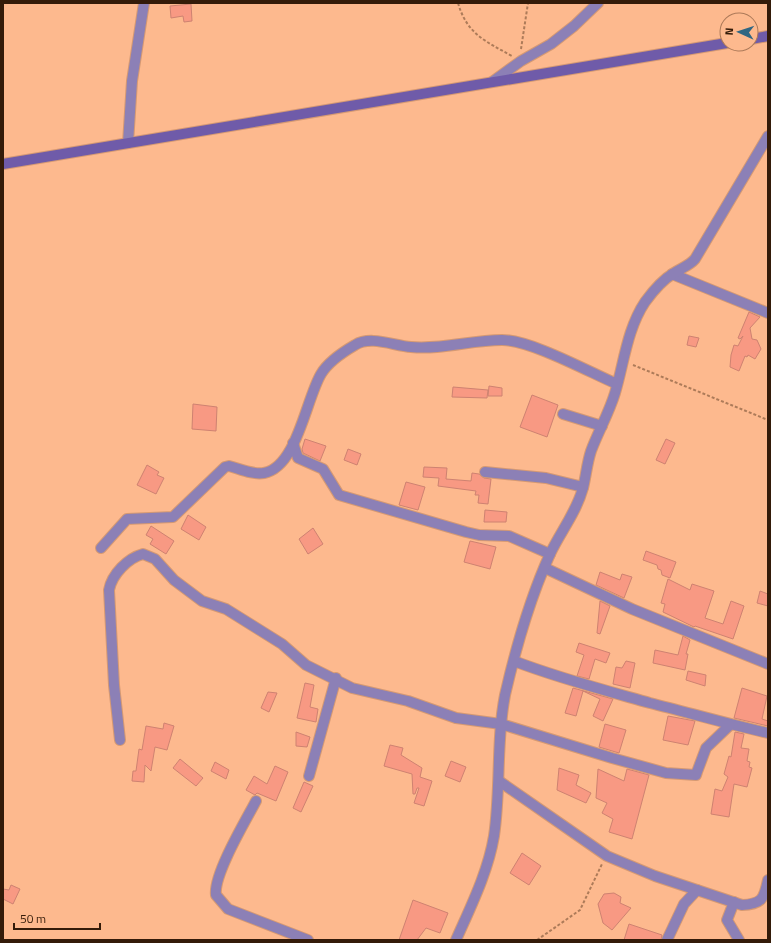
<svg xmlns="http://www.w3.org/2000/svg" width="771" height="943" viewBox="0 0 771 943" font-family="'Titillium Web',sans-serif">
  <rect width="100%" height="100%" fill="#fdb98e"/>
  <g fill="#f89983" stroke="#ce8271">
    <polygon points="191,4 192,21 184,22 183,16 171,18 170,6"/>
    <polygon points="749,312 760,317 750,328 752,339 757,340 761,349 755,359 748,355 747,357 745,356 739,371 730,367 731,355 734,345 738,346 743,336 740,339 738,338"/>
    <polygon points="689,336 699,338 696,347 687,345"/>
    <polygon points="489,386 502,388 502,396 488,396"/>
    <polygon points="453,387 488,390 487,398 452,397"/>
    <polygon points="532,395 558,405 547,437 520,427"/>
    <polygon points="193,404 217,407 216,431 192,429"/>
    <polygon points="305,439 326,446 320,461 303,453 302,449"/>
    <polygon points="666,439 675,443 665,464 656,460"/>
    <polygon points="348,449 361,454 357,465 344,460"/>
    <polygon points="147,465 159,472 157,475 164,478 156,494 137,485"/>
    <polygon points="424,467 447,468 446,479 471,481 472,473 479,474 484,478 491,479 488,504 478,503 479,495 475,495 476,491 438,486 439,478 423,477"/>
    <polygon points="406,482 425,487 418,510 399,505"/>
    <polygon points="485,510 507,512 506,522 484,522"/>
    <polygon points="188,515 206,527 199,540 181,529"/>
    <polygon points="151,526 174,541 166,554 150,544 153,539 146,535"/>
    <polygon points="313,528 323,544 308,554 299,539"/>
    <polygon points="470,541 496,547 490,569 464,562"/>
    <polygon points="646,551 676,562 670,578 662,575 661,570 658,569 657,565 643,560"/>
    <polygon points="600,572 620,580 622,574 632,577 624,598 596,585"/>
    <polygon points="668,579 690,590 692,584 714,591 705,618 723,624 731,601 744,606 733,639 695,626 694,627 663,612 665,604 661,603"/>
    <polygon points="760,591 768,594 768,606 757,603"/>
    <polygon points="600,601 610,606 600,634 597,633"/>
    <polygon points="683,636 690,640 686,654 688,654 685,670 653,663 655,650 678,655"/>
    <polygon points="579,643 610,653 606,663 595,659 589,679 577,676 584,655 576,652"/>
    <polygon points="626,661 635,663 630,688 613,684 616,667 622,668"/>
    <polygon points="688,671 706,675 705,686 686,680"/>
    <polygon points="305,683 314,685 310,707 318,709 316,722 297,718"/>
    <polygon points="573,688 613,699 603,721 593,716 600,699 583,691 576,716 565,713"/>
    <polygon points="742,688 767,696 762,719 768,721 768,726 734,718"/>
    <polygon points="268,692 277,693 269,712 261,708"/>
    <polygon points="668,716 695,721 688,745 663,740"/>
    <polygon points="164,723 174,726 167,750 155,747 151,771 145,765 144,782 132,781 133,771 136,771 139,749 142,750 146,726 163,729"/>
    <polygon points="605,724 626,730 619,753 599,747"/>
    <polygon points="296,732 310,737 307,747 296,746"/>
    <polygon points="735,732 744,734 741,748 749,749 747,761 750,762 749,767 752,768 747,787 734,784 729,817 711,814 715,789 722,791 728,777 724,774 729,756 731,757"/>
    <polygon points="390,745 403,748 401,755 422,768 420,777 432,781 424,806 414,803 419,788 417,788 415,794 413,794 412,774 384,766"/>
    <polygon points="180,759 203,778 196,786 173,768"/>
    <polygon points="451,761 466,767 460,782 445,776"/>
    <polygon points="215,762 229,770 226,779 211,771"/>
    <polygon points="275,766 288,772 276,801 257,793 255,795 246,790 254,776 267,784"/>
    <polygon points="559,768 579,775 576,785 591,793 586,803 557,790"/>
    <polygon points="598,769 624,781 627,769 649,775 632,839 609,832 613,819 602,813 607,803 596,798"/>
    <polygon points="304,782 313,786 301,812 293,808"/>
    <polygon points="522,853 541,866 529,885 510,873"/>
    <polygon points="11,885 20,889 13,904 3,899 3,889 9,890"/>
    <polygon points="614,893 621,897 620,903 631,908 612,930 603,923 598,904 604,894"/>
    <polygon points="413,900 448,913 440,933 426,928 417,940 399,940"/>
    <polygon points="629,924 662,935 661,940 624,940"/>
  </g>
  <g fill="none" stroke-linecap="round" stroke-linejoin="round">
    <defs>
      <g id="street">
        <polyline points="492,82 521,61 551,44 574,26 598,3"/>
        <polyline points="128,143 132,81 144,3"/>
        <polyline points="672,274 768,313"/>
        <polyline points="563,414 602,426"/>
        <polyline points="293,443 298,458 323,469 339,495 466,532 479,535 509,536 550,554"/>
        <polyline points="485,472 546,478 583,487"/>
        <path d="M 101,548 L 127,519 L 173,517 L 225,467 L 229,466 C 240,469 253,475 264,473 C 297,467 306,399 321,374 C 328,362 343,352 355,345 C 371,335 394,346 411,347 C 442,350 471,340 502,340 C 531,340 589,372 617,384"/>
        <polyline points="545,568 632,609 768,664"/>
        <path d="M 514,661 C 558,678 604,690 650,703 C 690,713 728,724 768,733"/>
        <path d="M 120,740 L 114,685 L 109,590 C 112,574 128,558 143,554 L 155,559 L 174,580 L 202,601 L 226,609 L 282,644 L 306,665 L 352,688 L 408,701 L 456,718 L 501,724 L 612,758 L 666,773 L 696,775 L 697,772 L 706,748 L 730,725"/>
        <polyline points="309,776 336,678"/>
        <path d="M 499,781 L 607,856 L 655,876 L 742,905 C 762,904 764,899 768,880"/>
        <path d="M 256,801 C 246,820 213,875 216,895 L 228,909 L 308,940"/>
        <polyline points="734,902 727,920 739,940"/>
        <path d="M 456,940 C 471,906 488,872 494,836 C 501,789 496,741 505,695 C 516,647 530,598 550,554 C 561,531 576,513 583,488 C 586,476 587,463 591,451 C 598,432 609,413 615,393 C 624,363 627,329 645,302 C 653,291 662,280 674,273 C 681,268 689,266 695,259 L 768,136"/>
        <polyline points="667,940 684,904 697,890"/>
      </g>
      <g id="secondary">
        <polyline points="751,39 768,36"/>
        <polyline points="3,164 727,43"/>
      </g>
    </defs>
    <use href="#street" stroke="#d59973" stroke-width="12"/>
    <use href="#secondary" stroke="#d59973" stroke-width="12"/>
    <g stroke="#ad7b59" stroke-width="2" stroke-dasharray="3 2" stroke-linecap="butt">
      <path d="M 458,3 C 467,34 485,41 512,56"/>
      <polyline points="521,49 528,3"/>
      <polyline points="633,365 768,420"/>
      <polyline points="537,940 580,910 602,864"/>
    </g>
    <use href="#street" stroke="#8c80b6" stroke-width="10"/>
    <use href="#secondary" stroke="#6f5ba9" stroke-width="10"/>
  </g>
  <rect width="771" height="943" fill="none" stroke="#341b09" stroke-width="8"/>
  <g transform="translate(739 32) rotate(273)"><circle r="19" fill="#fdb98e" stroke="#ad7a59"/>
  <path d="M0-3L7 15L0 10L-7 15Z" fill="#306682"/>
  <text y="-6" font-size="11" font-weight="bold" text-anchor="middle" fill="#341b09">N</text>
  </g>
  <path d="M14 923v6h86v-6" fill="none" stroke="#341b09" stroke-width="2"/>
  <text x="20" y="923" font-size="12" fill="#341b09" stroke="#fdb98e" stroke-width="3" paint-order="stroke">50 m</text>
</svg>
